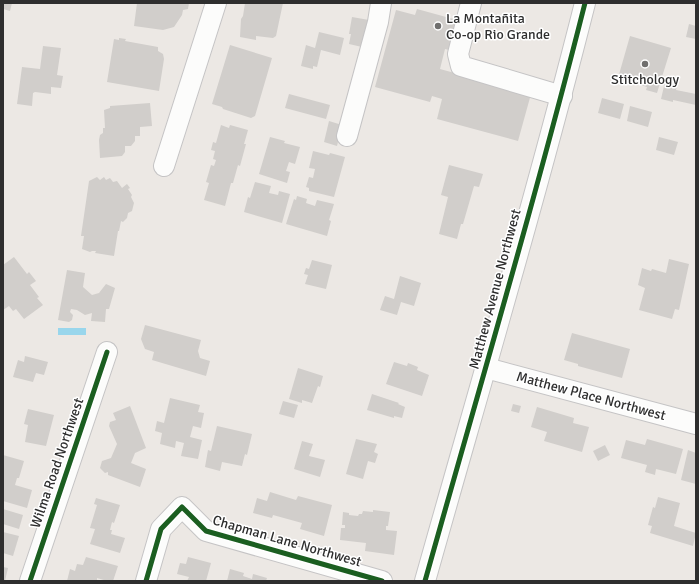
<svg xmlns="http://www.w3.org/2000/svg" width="699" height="584" viewBox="0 0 699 584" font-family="Signika,sans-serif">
  <rect width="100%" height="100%" fill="#ece8e4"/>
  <rect fill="#99d6ec" x="58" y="328" width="28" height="7"/>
  <g fill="#d1cecb">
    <polygon points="4,3 12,3 10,11 3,9"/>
    <polygon points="137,3 189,3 188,9 183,10 182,15 174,27 163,30 134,26"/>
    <polygon points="245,3 283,3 276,36 273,38 256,36 256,40 240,37 241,19 243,16"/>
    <polygon points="417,9 457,20 449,50 445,49 440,69 531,94 518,141 437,119 442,99 432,96 430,102 375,87 396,10 415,15"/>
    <polygon points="352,17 369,20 362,47 349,44 351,34 349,34"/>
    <polygon points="689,24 696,26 696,39 686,37"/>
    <polygon points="319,32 344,38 340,55 321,50 317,67 313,66 313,69 301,66 306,45 315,48"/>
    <polygon points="630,36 671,48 657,93 646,90 647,87 618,78"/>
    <polygon points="119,38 126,39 125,41 158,47 158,51 163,54 164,59 159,91 107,82 114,39 119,40"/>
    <polygon points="230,45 272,58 255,116 251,118 223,109 222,107 212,104"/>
    <polygon points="43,46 61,48 57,75 63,76 61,88 51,87 51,94 35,92 33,93 32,106 17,104 22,67 40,69"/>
    <polygon points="665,82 677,85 676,90 696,94 696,105 673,100 673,102 661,99"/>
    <polygon points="289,94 330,105 326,119 285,108"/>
    <polygon points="602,98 624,104 620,119 598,113"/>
    <polygon points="150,103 152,126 140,127 140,136 135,136 135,141 131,146 125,146 125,152 122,156 100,158 99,140 100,135 103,133 103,128 105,128 104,110 110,108 110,106"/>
    <polygon points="630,106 652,112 648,127 627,121"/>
    <polygon points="329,121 342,125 337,146 324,142"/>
    <polygon points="221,125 229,128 230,125 248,130 244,144 246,144 240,166 238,165 233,183 231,183 225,206 204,200 209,183 206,182 211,165 214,166 216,160 213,159 215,151 211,150 213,142 216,143"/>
    <polygon points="270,137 285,141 284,143 300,147 295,164 289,162 286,171 290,172 287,183 259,174"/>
    <polygon points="659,137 678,142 674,155 656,150"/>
    <polygon points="313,151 329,155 330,153 345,157 334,197 309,191 309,188 306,187 309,177 313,178 315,169 309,168"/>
    <polygon points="449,165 483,174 479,187 474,186 463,224 461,224 457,239 439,234 448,197 441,195"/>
    <polygon points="97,177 100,180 104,177 106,180 110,178 113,182 117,181 122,188 127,184 130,188 128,189 132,195 131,197 134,203 132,211 128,213 127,218 123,222 121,221 119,231 118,231 114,256 95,253 96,251 92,251 90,252 82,249 84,236 81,236 89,181"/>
    <polygon points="255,182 271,186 269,193 278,195 279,191 290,194 282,223 244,212 248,197 250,198"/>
    <polygon points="297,196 307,199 306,203 315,206 317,200 334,204 329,220 331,221 327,236 286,224 294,199 296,200"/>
    <polygon points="14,257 27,274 29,272 36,281 30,285 39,297 37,298 43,305 24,319 16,309 13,311 9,306 3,310 3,265"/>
    <polygon points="669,259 689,264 679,310 675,309 672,319 639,310 645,288 638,285 642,268 651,271 652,269 666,273"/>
    <polygon points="312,260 332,265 326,289 305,284 308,275 304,274 306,268 309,269"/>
    <polygon points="67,270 85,273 83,287 92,295 99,293 106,284 115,288 109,309 106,309 105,322 91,321 92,313 85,315 77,310 71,309 70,312 73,315 72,320 69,322 58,320"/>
    <polygon points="400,276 421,283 414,306 401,302 397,315 380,310 385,296 394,299"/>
    <polygon points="145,325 201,340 198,351 200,358 210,361 206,376 152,360 154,352 145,349 141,339"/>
    <polygon points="572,333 630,349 622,378 578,366 578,364 564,360"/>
    <polygon points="25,356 48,362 44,375 36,373 33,382 13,377 18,360 24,362"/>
    <polygon points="394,362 407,366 408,363 418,367 417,370 429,375 422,396 386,384"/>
    <polygon points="298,368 323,376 320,387 318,386 312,403 302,400 302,403 289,399"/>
    <polygon points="372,394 399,403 398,404 405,407 402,418 394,416 394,418 367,410"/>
    <polygon points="170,398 200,405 198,412 204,413 201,428 193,426 190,437 202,440 198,459 181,456 184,443 176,441 175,448 160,444 162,433 155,431 157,421 164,423"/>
    <polygon points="283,401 298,405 294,418 279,414"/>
    <polygon points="513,404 521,406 519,413 511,411"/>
    <polygon points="130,406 146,448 135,453 131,463 146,469 140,487 108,475 108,472 105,473 100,468 102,461 111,458 117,444 109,426 110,422 116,420 113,413"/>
    <polygon points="537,407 574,418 573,423 589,427 582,452 544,441 547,432 531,427"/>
    <polygon points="28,409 54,415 46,446 25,442 28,425 24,424"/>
    <polygon points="217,426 252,434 247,455 245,454 242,466 222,462 220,471 205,467 208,450 211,451"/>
    <polygon points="356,439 377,444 374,452 378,454 375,463 368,461 363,479 346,474"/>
    <polygon points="647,439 683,449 676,474 656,469 655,475 645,472 647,465 621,458 626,440 645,445"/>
    <polygon points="302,441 313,444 309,456 325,460 320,477 294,469"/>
    <polygon points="605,445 610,455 598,461 593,451"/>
    <polygon points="688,450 696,453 696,484 681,480"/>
    <polygon points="3,455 24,461 19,478 17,478 15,485 32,490 27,508 3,501"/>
    <polygon points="270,492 296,500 298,496 332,505 324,536 300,529 302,523 273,515 272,518 253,513 257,498 267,501"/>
    <polygon points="658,497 680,503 674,526 696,533 693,546 650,533 652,526 648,525 653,507 655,508"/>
    <polygon points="96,498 120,505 114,523 112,522 110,530 112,530 111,534 125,538 120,553 90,544 95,529 90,528 97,505 94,504"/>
    <polygon points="3,509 23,515 19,529 3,524"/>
    <polygon points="373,510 390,512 388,526 386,526 386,530 397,531 394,555 365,551 366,543 340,540 341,528 345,528 345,525 342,525 343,512 349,513 349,515 358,516 359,514 362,514 363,511 373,512"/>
    <polygon points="3,532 19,536 13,556 3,553"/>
    <polygon points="86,557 118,566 113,581 107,581 97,578 97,581 88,580 87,581 67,581 70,569 75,571 77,564 83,565"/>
    <polygon points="188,557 211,563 206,581 187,581 189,577 177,574 180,563 186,564"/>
    <polygon points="3,567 8,568 5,581 3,581"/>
    <polygon points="230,569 244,573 243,576 252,579 253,574 267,578 266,581 227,581"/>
  </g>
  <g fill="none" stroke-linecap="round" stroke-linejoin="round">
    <defs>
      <g id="minor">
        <polyline points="471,3 458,54 461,66 562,96"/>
        <polyline points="347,136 378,22 381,3"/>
        <polyline points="164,166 216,3"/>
        <polyline points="486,368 696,424"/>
        <polyline points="30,581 107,352"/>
        <polyline points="146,581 161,529 182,507 206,531 382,581"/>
        <path d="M 425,581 C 479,389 536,197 585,3"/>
      </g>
    </defs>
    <use href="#minor" stroke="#c5c4c5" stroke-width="22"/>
    <use href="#minor" stroke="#fcfcfb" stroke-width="20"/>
    <defs>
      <g id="cycleway">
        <polyline points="30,581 107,352"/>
        <polyline points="146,581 161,529 182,507 206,531 382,581"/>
        <path d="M 425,581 C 479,389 536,197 585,3"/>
      </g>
    </defs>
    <use href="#cycleway" stroke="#fff" stroke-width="8"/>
    <use href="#cycleway" stroke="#1b5e20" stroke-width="5"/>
  </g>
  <g fill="#706f6e" stroke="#fff" stroke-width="1.5">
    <circle cx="438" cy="26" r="4"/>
    <circle cx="645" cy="64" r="4"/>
  </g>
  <g text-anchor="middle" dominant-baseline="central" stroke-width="3" stroke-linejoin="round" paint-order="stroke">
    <g font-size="14" fill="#2e2e2e" stroke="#fff" text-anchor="start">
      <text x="446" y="18">La Montañita<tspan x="446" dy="16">Co-op Rio Grande</tspan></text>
      <text x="645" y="79" text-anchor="middle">Stitchology</text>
    </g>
    <g font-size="14" fill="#2e2e2e" stroke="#fff">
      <text transform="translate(495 289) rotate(-75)">Matthew Avenue Northwest</text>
      <text transform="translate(591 396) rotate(15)">Matthew Place Northwest</text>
      <text transform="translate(57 463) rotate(-71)">Wilma Road Northwest</text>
      <text transform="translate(287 541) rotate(16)">Chapman Lane Northwest</text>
    </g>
  </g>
  <rect width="699" height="584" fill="none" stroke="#2e2e2e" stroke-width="8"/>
</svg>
